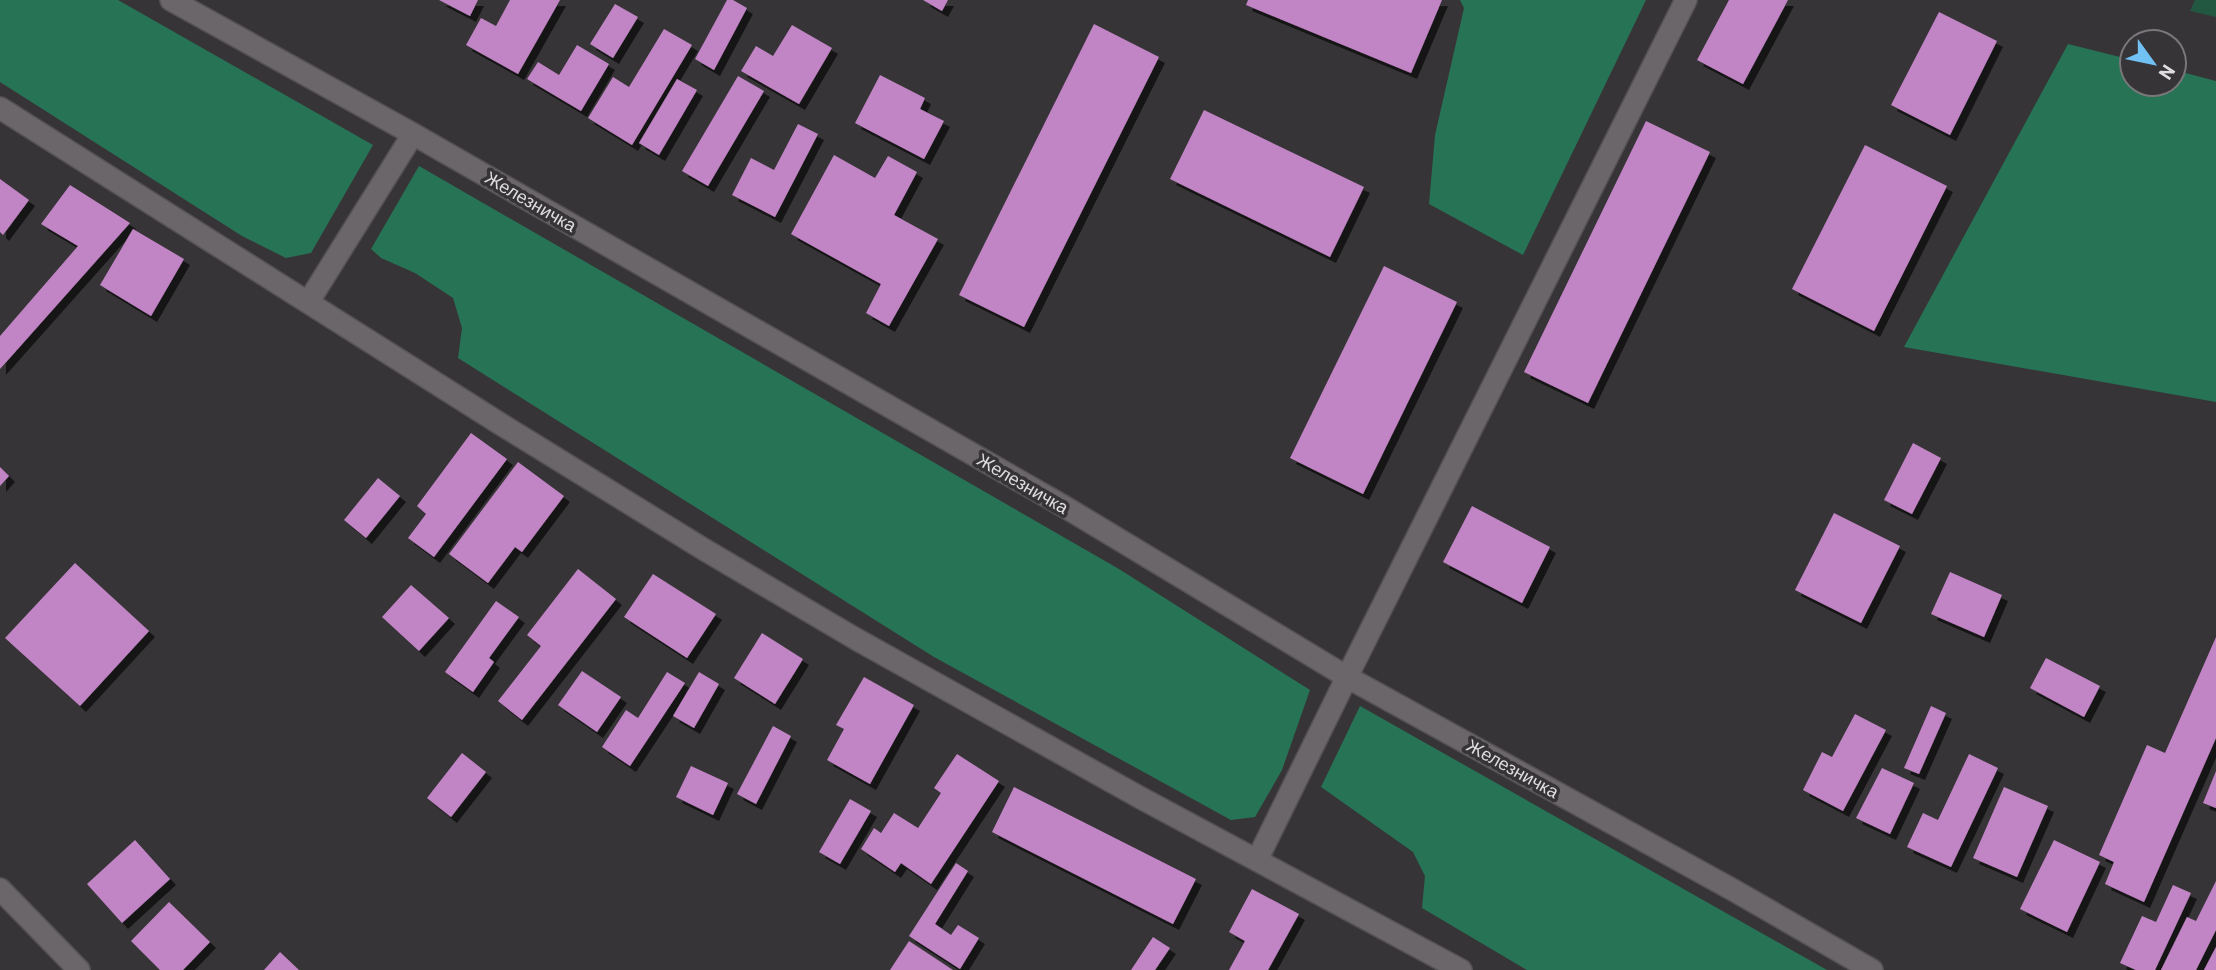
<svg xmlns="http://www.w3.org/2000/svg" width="2216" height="970" viewBox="0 0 2216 970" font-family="Barlow,sans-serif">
  <defs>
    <filter id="shadow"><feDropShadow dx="6" dy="6" stdDeviation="0" flood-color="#0009"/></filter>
  </defs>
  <rect width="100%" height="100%" fill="#373437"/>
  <polygon fill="#225842" points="2195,0 2216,0 2216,17 2190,11"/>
  <g fill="#277355">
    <polygon points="0,0 118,0 373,145 311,253 286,258 242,236 0,82"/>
    <polygon points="1460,0 1646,0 1523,255 1429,204 1435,135 1464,8"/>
    <polygon points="2068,44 2132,60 2132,84 2174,84 2174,70 2216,81 2216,402 1904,347"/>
    <polygon points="419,166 1119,569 1310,690 1282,770 1255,817 1231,820 934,657 458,358 462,328 453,298 415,273 381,258 371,249"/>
    <polygon points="1360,706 1827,970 1527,970 1422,908 1425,876 1413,852 1321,787"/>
  </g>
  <g fill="#c185c5" filter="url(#shadow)">
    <polygon points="439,0 478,0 470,16"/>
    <polygon points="510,0 560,0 518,74 466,45 481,18 496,26"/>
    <polygon points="727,0 733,0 747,8 714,70 695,59"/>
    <polygon points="923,0 948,0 942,11"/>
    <polygon points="1248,0 1442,0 1411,73 1246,5"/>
    <polygon points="1729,0 1788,0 1743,84 1697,60"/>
    <polygon points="615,4 638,17 613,58 590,44"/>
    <polygon points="1939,12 1997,41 1950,135 1891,105"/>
    <polygon points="1094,24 1159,57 1024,327 959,295"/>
    <polygon points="792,25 832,48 799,104 741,71 756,46 773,56"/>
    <polygon points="664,29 692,45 632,145 588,118 613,77 629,87"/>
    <polygon points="577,45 609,64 581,111 527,79 538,62 559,75"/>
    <polygon points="880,75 925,98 920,109 944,121 924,159 855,123"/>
    <polygon points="738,76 764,91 708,186 682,171"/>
    <polygon points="677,79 697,90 659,155 639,143"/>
    <polygon points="1204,110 1364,187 1330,257 1170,179"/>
    <polygon points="1646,121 1710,152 1588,403 1524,372"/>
    <polygon points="798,124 818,134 775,217 732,195 751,158 774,170"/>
    <polygon points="1865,145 1947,186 1874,331 1792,289"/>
    <polygon points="834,155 875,178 888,156 917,172 894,215 938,239 889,326 866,313 881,284 791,234"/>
    <polygon points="0,179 29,200 3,235 0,232"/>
    <polygon points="70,185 130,223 0,369 0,336 78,246 41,224"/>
    <polygon points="133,229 184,259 151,316 100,285"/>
    <polygon points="1384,266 1457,302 1363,494 1290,458"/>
    <polygon points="471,433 507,459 434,557 408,538 426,514 417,506"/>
    <polygon points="1913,443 1941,458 1912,514 1884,500"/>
    <polygon points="518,462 564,496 522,552 515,547 488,583 449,554"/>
    <polygon points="0,467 9,476 0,486"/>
    <polygon points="378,478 400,496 366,538 344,520"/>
    <polygon points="1472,506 1550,547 1522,603 1443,562"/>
    <polygon points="1834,513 1900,546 1861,623 1795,590"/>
    <polygon points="75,563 149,631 80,706 5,638"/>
    <polygon points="578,569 616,599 522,720 498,701 541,646 527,635"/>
    <polygon points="1950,572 2002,595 1984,637 1931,614"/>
    <polygon points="653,574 716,614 687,658 624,617"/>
    <polygon points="411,585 449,618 419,651 382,617"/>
    <polygon points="496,601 519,617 489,658 494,662 473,692 445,672"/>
    <polygon points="762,633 803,659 775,704 734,678"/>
    <polygon points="2216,637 2216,738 2144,902 2105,884 2114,862 2099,855 2147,745 2165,753"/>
    <polygon points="2046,658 2100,686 2084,717 2030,688"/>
    <polygon points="582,671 621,697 597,732 558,705"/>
    <polygon points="667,672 685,683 630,766 602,747 626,710 638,718"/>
    <polygon points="699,672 719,684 694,728 673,716"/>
    <polygon points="864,677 914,705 870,784 827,760 844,729 836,725"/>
    <polygon points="1931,706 1946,713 1919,774 1904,768"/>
    <polygon points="1855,714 1886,730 1843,811 1803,790 1822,752 1832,757"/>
    <polygon points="773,726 791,736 756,804 737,794"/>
    <polygon points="462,753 486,772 451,817 427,798"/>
    <polygon points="957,754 999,781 931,884 901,863 895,872 861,849 874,828 881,833 894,813 918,828 941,793 934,788"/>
    <polygon points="1969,754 1998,768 1951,867 1907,847 1923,813 1938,820"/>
    <polygon points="691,766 728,783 713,815 676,797"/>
    <polygon points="1882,768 1914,783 1890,834 1856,818"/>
    <polygon points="2216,771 2216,808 2203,803"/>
    <polygon points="1014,787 1196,879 1173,924 992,832"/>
    <polygon points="2004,787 2048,806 2017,877 1973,858"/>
    <polygon points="850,799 871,811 840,864 819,852"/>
    <polygon points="135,840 170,879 122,923 87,884"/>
    <polygon points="2054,840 2100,862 2067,932 2020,909"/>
    <polygon points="956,863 968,871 935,924 951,935 958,925 979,938 960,969 909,936"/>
    <polygon points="2216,881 2216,930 2196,970 2161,970 2187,917 2196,921"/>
    <polygon points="2173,885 2191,893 2155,970 2136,970 2120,963 2142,916 2156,922"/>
    <polygon points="1252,889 1299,914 1268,970 1229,970 1245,941 1229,932"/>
    <polygon points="169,902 210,942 183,970 160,970 131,941"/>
    <polygon points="1153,937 1170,948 1155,970 1131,970"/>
    <polygon points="909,941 953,970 890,970"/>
    <polygon points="2216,947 2216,970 2204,970"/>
    <polygon points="280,952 299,970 264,970"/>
  </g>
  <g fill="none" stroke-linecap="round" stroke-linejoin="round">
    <defs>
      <polyline id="lane" points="1347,677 1686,0"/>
      <g id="street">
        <polyline points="171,0 413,134 1065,507 1347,677 1735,891 1872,970"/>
        <polyline points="0,108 499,423 705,550 856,639 1141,798 1461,970"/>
        <polyline points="309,301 413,134"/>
        <polyline points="1257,860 1347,677"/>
        <polyline points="0,889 79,970"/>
      </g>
    </defs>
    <use href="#lane" stroke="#545154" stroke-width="24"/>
    <use href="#street" stroke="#545154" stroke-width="24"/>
    <use href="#lane" stroke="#6a666a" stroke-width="21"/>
    <use href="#street" stroke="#6a666a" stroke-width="21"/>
  </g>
  <g text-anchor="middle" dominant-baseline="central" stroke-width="7" stroke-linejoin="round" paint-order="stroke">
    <g font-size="18" fill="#dedcde" stroke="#373437">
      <text transform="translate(531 201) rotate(30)">Железничка</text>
      <text transform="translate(1023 483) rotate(30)">Железничка</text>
      <text transform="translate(1513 768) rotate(29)">Железничка</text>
    </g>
  </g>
  <g transform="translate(2153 63) rotate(123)"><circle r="33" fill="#373437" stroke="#7a777a" stroke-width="2"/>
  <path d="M0-5L12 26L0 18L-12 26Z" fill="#71c1f5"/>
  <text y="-10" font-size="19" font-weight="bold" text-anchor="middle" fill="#dedcde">N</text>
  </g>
</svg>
